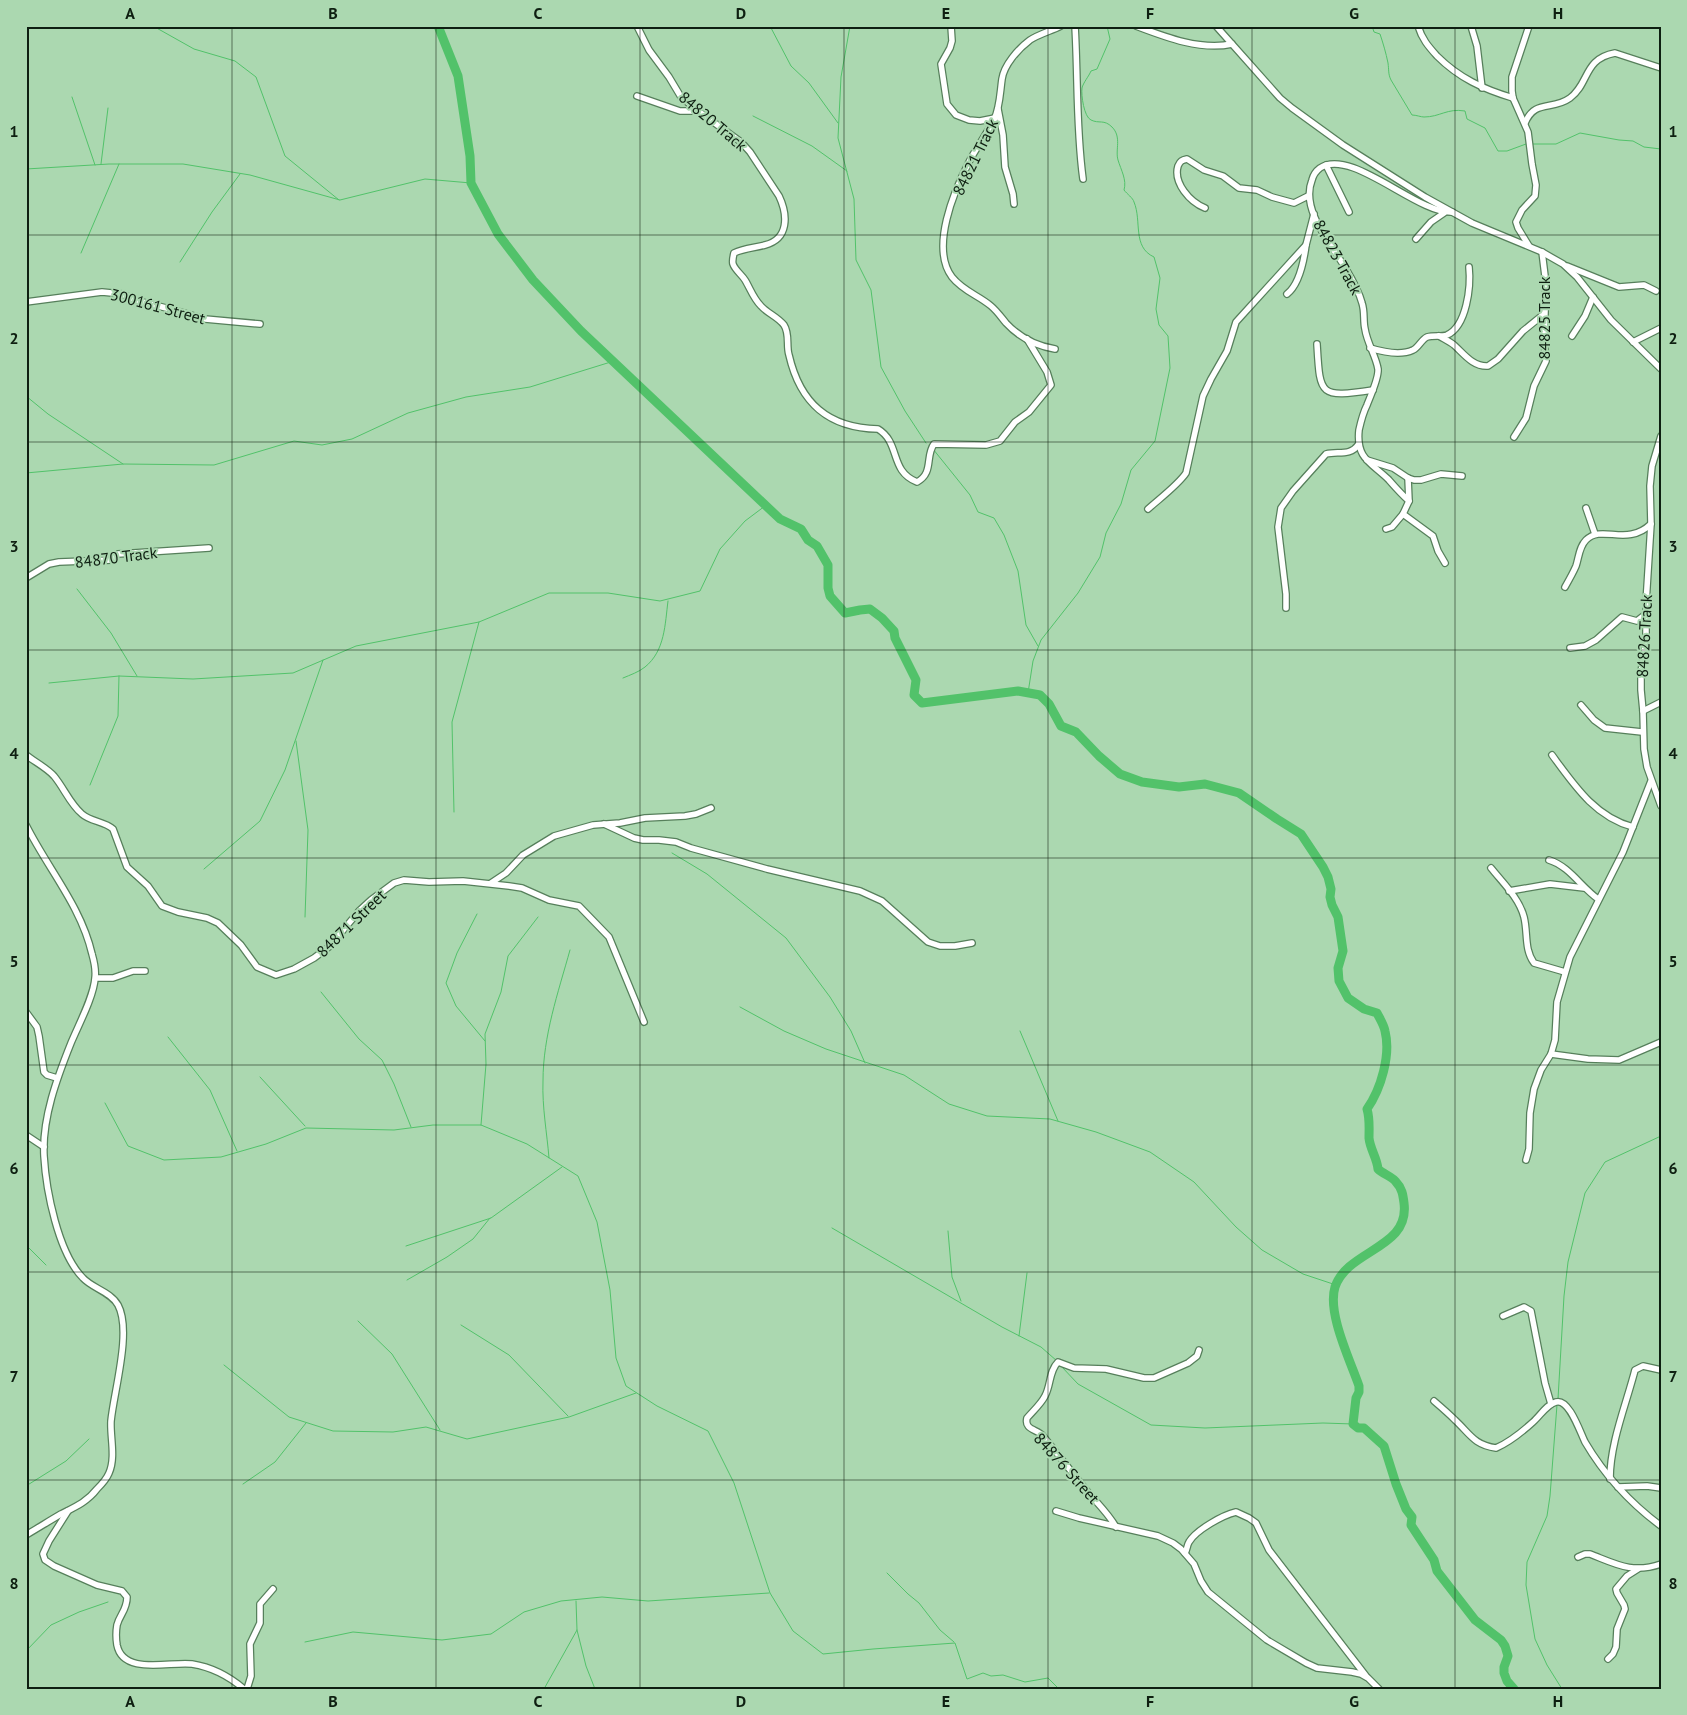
<svg xmlns="http://www.w3.org/2000/svg" width="1687" height="1715" viewBox="0 0 1687 1715" font-family="'PT Sans',sans-serif">
  <rect width="100%" height="100%" fill="#abd8b0"/>
  <g fill="none" stroke-linecap="round" stroke-linejoin="round">
    <g stroke="#52c26a" stroke-width="1">
      <polyline points="153,26 194,49 235,61 256,77 285,156 339,200"/>
      <polyline points="770,26 791,66 809,83 838,123"/>
      <polyline points="850,26 841,77 838,138 854,199 856,260 871,290 881,367 905,411 926,443"/>
      <path d="M 1372,26 L 1374,32 L 1380,34 C 1383,43 1386,53 1388,63 C 1389,70 1388,74 1391,80 L 1412,115 C 1416,115 1421,117 1424,117 C 1440,117 1447,108 1465,111 L 1467,119 L 1485,128 L 1498,151 L 1507,151 L 1526,144"/>
      <polyline points="72,97 95,165"/>
      <polyline points="753,116 812,146 847,171"/>
      <polyline points="1532,144 1556,144 1580,133 1619,140 1633,141 1644,147 1661,149"/>
      <polyline points="101,164 108,108"/>
      <polyline points="26,169 109,164 183,164 250,175 340,200 425,179 471,183"/>
      <polyline points="81,253 119,164"/>
      <polyline points="180,262 212,212 240,174"/>
      <polyline points="26,396 48,414 123,464"/>
      <polyline points="933,449 970,495 978,512 994,518 1004,535 1018,571 1026,625 1038,646"/>
      <polyline points="26,473 123,464 214,465 294,441 322,445 352,439 408,413 466,397 530,387 614,361"/>
      <polyline points="77,589 111,633 137,676"/>
      <path d="M 623,678 C 630,675 639,672 645,667 C 665,651 665,624 668,601"/>
      <polyline points="49,683 119,676 193,679 293,673 356,646 479,622 549,593 608,593 660,601 700,591 720,549 745,521 765,506"/>
      <path d="M 1028,693 L 1033,661 L 1041,640 L 1078,593 L 1100,557 L 1106,533 L 1121,504 L 1131,470 L 1155,441 L 1170,368 L 1168,336 L 1159,325 L 1156,309 L 1160,278 L 1154,257 C 1132,247 1142,221 1134,202 C 1133,198 1127,194 1124,190 C 1127,180 1121,170 1118,160 C 1115,150 1122,137 1112,127 C 1104,119 1099,124 1091,120 C 1084,117 1081,95 1082,88 C 1083,83 1089,76 1091,71 L 1097,69 L 1110,39 L 1107,26"/>
      <polyline points="296,741 308,830 305,917"/>
      <polyline points="90,785 118,716 119,676"/>
      <polyline points="454,812 452,722 479,622"/>
      <polyline points="672,853 707,874 786,938 830,997 851,1031 865,1063"/>
      <polyline points="204,869 260,821 285,770 323,660"/>
      <polyline points="477,914 457,953 446,983 456,1006 485,1041"/>
      <polyline points="321,992 359,1039 382,1060 394,1084 411,1127"/>
      <polyline points="740,1007 784,1031 826,1049 904,1075 949,1104 987,1116 1050,1119 1096,1132 1150,1152 1194,1182 1236,1227 1262,1250 1303,1274 1336,1285"/>
      <polyline points="1020,1031 1058,1121"/>
      <polyline points="168,1037 210,1090 237,1151"/>
      <polyline points="260,1077 305,1126"/>
      <polyline points="105,1103 128,1146 164,1160 221,1157 266,1144 306,1128 394,1130 433,1125 481,1125 527,1144 578,1176 597,1222 610,1290 616,1358 626,1386 657,1406 708,1431 734,1483 770,1593 793,1631 823,1654 873,1649 955,1643 967,1679 983,1673 991,1676 1003,1675 1025,1682 1048,1678 1059,1689"/>
      <polyline points="481,1125 486,1064 485,1034 501,992 508,956 538,917"/>
      <path d="M 549,1158 C 547,1133 542,1107 543,1081 C 543,1036 558,993 570,950"/>
      <polyline points="832,1228 1002,1327 1041,1347 1057,1361"/>
      <polyline points="948,1231 952,1277 961,1301"/>
      <polyline points="26,1245 46,1265"/>
      <polyline points="406,1246 491,1218 562,1167"/>
      <polyline points="407,1280 447,1257 473,1239 490,1218"/>
      <polyline points="358,1321 392,1354 440,1430"/>
      <polyline points="461,1325 509,1355 568,1416"/>
      <polyline points="1019,1336 1027,1273"/>
      <polyline points="224,1365 289,1417 333,1431 393,1432 426,1427 467,1439 569,1417 636,1393"/>
      <polyline points="1061,1366 1078,1384 1151,1425 1205,1428 1323,1423 1353,1424"/>
      <polyline points="1558,1399 1564,1296 1568,1262 1585,1193 1605,1162 1661,1136"/>
      <polyline points="1557,1405 1550,1496 1547,1516 1527,1562 1526,1585 1535,1639 1547,1665 1562,1689"/>
      <polyline points="243,1484 275,1462 306,1423"/>
      <polyline points="26,1486 66,1461 89,1439"/>
      <polyline points="887,1573 908,1594 919,1603 940,1630 954,1642"/>
      <polyline points="577,1630 586,1666 595,1689"/>
      <polyline points="305,1642 353,1632 442,1640 491,1634 524,1612 561,1601 602,1597 648,1601 769,1593"/>
      <polyline points="26,1651 51,1625 79,1612 108,1602"/>
      <polyline points="544,1689 577,1630 576,1601"/>
    </g>
    <path stroke="#52c26a" stroke-width="9" d="M 438,26 L 458,76 L 470,156 L 471,183 L 498,234 L 533,280 L 581,331 L 780,519 L 801,529 L 808,540 L 817,546 L 828,565 L 828,588 L 830,596 L 845,613 L 860,610 L 870,609 L 882,618 L 894,631 L 895,638 L 916,680 L 914,695 L 922,703 L 1018,691 L 1040,695 L 1049,704 L 1061,726 L 1076,732 L 1099,756 L 1120,774 L 1142,782 L 1179,787 L 1205,784 L 1239,793 L 1277,819 L 1301,834 L 1323,867 L 1328,877 L 1331,889 L 1330,897 L 1332,905 L 1338,917 L 1343,951 L 1338,968 L 1339,981 L 1348,998 L 1364,1009 L 1377,1013 C 1380,1019 1384,1025 1385,1031 C 1391,1055 1381,1089 1367,1109 C 1370,1119 1369,1127 1369,1138 C 1370,1149 1377,1158 1378,1169 C 1383,1174 1393,1177 1396,1182 C 1402,1188 1403,1195 1404,1203 C 1410,1249 1348,1249 1335,1287 C 1327,1313 1350,1360 1359,1386 L 1359,1392 L 1356,1398 L 1353,1424 L 1358,1428 L 1364,1428 L 1384,1446 L 1396,1484 L 1406,1509 L 1412,1517 L 1411,1525 L 1434,1560 L 1437,1571 L 1475,1620 L 1501,1640 L 1505,1646 L 1508,1656 L 1504,1667 L 1504,1673 L 1507,1681 L 1514,1689"/>
    <defs>
      <g id="minor">
        <path d="M 637,26 L 649,50 L 669,77 L 681,97 L 698,111 L 741,142 L 750,152 L 779,196 C 788,215 789,239 765,245 C 754,248 744,248 734,253 C 733,257 732,261 733,264 C 735,270 742,275 745,280 C 750,288 753,298 761,306 C 767,313 778,317 784,325 C 790,334 786,346 789,355 C 800,403 828,428 878,429 C 901,443 889,471 917,482 C 934,473 925,456 934,444 L 986,445 L 1000,441 L 1015,422 L 1029,412 L 1051,385 L 1047,372 L 1027,339"/>
        <polyline points="951,26 952,41 950,48 941,64 947,104 956,115 969,120 980,121 995,118"/>
        <path d="M 1075,26 C 1078,77 1076,128 1083,179"/>
        <path d="M 1136,26 C 1165,37 1201,51 1232,44"/>
        <polyline points="1216,26 1280,98 1292,108 1343,145 1425,197 1472,223 1542,252 1563,264 1577,277 1611,320 1661,369"/>
        <path d="M 1418,26 C 1422,39 1428,46 1437,56 C 1459,78 1483,89 1513,98"/>
        <polyline points="1471,26 1477,46 1482,88"/>
        <polyline points="637,96 680,111 698,111"/>
        <polyline points="998,109 1003,135 1005,167 1013,194 1014,204"/>
        <path d="M 1525,123 C 1535,99 1552,111 1570,98 C 1590,83 1583,59 1615,53 L 1661,68"/>
        <polyline points="1326,165 1349,212"/>
        <path d="M 1205,208 C 1190,202 1173,183 1178,166 C 1180,161 1182,160 1187,159 L 1204,170 L 1223,176 L 1239,188 L 1257,190 L 1272,197 L 1294,203 L 1308,196"/>
        <polyline points="1416,239 1431,222 1444,213"/>
        <polyline points="1529,246 1518,228 1516,222 1522,210 1535,196 1536,185 1532,164 1528,132 1513,98 1512,91 1512,77 1529,26"/>
        <polyline points="1567,266 1619,287 1644,285 1656,291"/>
        <path d="M 1287,294 C 1300,284 1304,260 1306,245"/>
        <polyline points="26,302 102,292 122,294 135,300 170,309 205,319 260,324"/>
        <path d="M 1439,336 C 1444,339 1449,341 1454,345 C 1464,354 1473,367 1488,366 L 1498,359 L 1523,331 L 1544,314"/>
        <polyline points="1572,336 1585,316 1593,297"/>
        <polyline points="1633,342 1661,328"/>
        <path d="M 1317,344 C 1320,396 1319,398 1373,390"/>
        <path d="M 1370,348 C 1383,352 1400,356 1413,350 C 1419,347 1421,340 1427,337 C 1434,335 1441,337 1447,335 C 1467,326 1471,286 1469,267"/>
        <path d="M 1055,349 C 1037,346 1019,337 1006,323 C 1001,317 997,311 991,306 C 978,295 963,291 952,277 C 930,248 954,191 969,162 C 976,148 986,135 994,120 C 1000,107 1000,93 1002,79 C 1004,65 1018,49 1030,40 C 1039,34 1051,31 1061,26"/>
        <polyline points="1661,436 1652,466 1650,486 1651,524 1646,603 1646,641 1641,672 1641,690 1643,711 1644,749 1647,767 1661,806"/>
        <polyline points="1514,437 1526,418 1534,386 1546,361 1544,340 1546,284 1542,252"/>
        <polyline points="1367,460 1393,468 1408,478 1414,480 1421,480 1441,474 1462,476"/>
        <polyline points="1408,478 1409,501 1403,514 1433,536 1438,551 1445,563"/>
        <path d="M 1409,501 C 1401,494 1395,487 1388,479 C 1370,462 1356,458 1359,430 C 1361,421 1363,413 1367,405 C 1370,397 1379,378 1378,369 C 1376,356 1367,343 1365,329 C 1363,321 1365,312 1362,303 C 1359,292 1352,279 1346,269 C 1332,245 1300,210 1312,180 C 1313,176 1316,171 1320,168 C 1351,147 1417,214 1452,212"/>
        <polyline points="1586,508 1595,534"/>
        <path d="M 1148,509 C 1159,499 1178,485 1186,473 L 1203,396 L 1211,379 L 1227,351 L 1236,322 L 1306,245 L 1314,214"/>
        <polyline points="1386,529 1392,527 1403,514"/>
        <polyline points="26,578 49,564 59,562 112,560 118,554 209,548"/>
        <path d="M 1565,587 C 1569,580 1573,573 1576,566 C 1579,557 1579,547 1586,540 C 1602,524 1627,547 1651,524"/>
        <path d="M 1286,608 L 1286,594 L 1278,527 L 1281,508 L 1293,491 L 1326,454 C 1337,451 1351,456 1358,445"/>
        <polyline points="1570,648 1585,646 1596,640 1622,617 1637,621 1646,614"/>
        <polyline points="1581,705 1594,720 1605,728 1642,732"/>
        <polyline points="1643,711 1661,702"/>
        <path d="M 26,755 C 35,762 47,768 54,776 C 64,788 70,804 82,814 C 91,822 104,821 113,829 L 127,867 L 148,886 L 162,906 L 178,912 L 207,918 L 218,923 L 241,945 L 257,967 L 276,975 L 294,969 L 314,958 L 330,946 L 359,911 L 371,900 L 394,883 L 404,880 L 429,882 L 463,881 L 509,886 L 522,888 L 549,900 L 579,906 L 609,937 L 644,1022"/>
        <path d="M 1552,755 C 1574,785 1595,817 1633,827"/>
        <polyline points="604,824 634,838 643,840 659,840 676,842 691,848 767,869 860,891 882,901 928,942 940,946 955,946 972,943"/>
        <path d="M 26,825 C 48,869 81,906 92,954 C 94,961 96,971 95,978 C 94,996 78,1026 71,1043 C 57,1078 42,1118 44,1156 C 46,1190 58,1253 83,1278 C 92,1288 111,1292 118,1305 C 132,1331 114,1391 111,1421 C 110,1437 116,1457 109,1473 C 107,1478 101,1485 97,1489 C 87,1502 75,1507 61,1514 C 49,1521 38,1528 26,1535"/>
        <path d="M 1549,860 C 1569,866 1581,887 1598,899"/>
        <path d="M 1491,868 C 1503,883 1519,898 1524,917 C 1528,933 1524,949 1534,963 L 1565,972"/>
        <polyline points="491,883 506,873 523,855 554,836 593,825 620,823 645,818 685,816 696,814 711,808"/>
        <polyline points="1509,891 1550,884 1584,888"/>
        <polyline points="96,978 113,978 133,971 145,971"/>
        <polyline points="26,1012 37,1027 39,1036 44,1072 47,1075 57,1078"/>
        <polyline points="1551,1054 1588,1059 1619,1060 1661,1042"/>
        <polyline points="26,1135 44,1147"/>
        <polyline points="1526,1160 1529,1149 1530,1113 1534,1089 1541,1070 1551,1054 1555,1040 1557,1002 1570,957 1623,852 1651,781"/>
        <polyline points="1503,1316 1524,1307 1531,1311 1545,1383 1551,1404"/>
        <path d="M 1434,1401 C 1441,1407 1448,1413 1455,1420 C 1470,1434 1474,1445 1496,1448 C 1510,1442 1522,1432 1533,1422 C 1540,1416 1547,1404 1556,1402 C 1569,1398 1580,1432 1585,1442 C 1605,1476 1630,1503 1661,1526"/>
        <path d="M 1610,1479 C 1610,1443 1626,1405 1635,1370 L 1643,1366 L 1661,1370"/>
        <polyline points="1618,1487 1647,1486 1661,1488"/>
        <path d="M 68,1511 L 49,1541 L 43,1554 L 45,1560 L 54,1566 L 97,1585 L 122,1591 L 127,1597 C 127,1610 120,1614 117,1625 C 116,1631 116,1639 117,1645 C 123,1676 171,1661 192,1664 C 211,1667 230,1677 244,1689"/>
        <polyline points="1056,1511 1079,1518 1158,1536 1173,1543 1181,1549 1194,1564 1201,1581 1208,1592 1267,1640 1306,1663 1317,1668 1352,1672 1361,1674 1368,1678 1379,1689"/>
        <path d="M 1116,1527 C 1108,1513 1097,1503 1087,1491 C 1072,1473 1058,1454 1043,1436 C 1037,1429 1024,1430 1027,1418 C 1033,1411 1041,1404 1045,1396 C 1051,1385 1049,1371 1058,1362 L 1074,1368 L 1106,1369 L 1144,1378 L 1154,1378 L 1188,1363 L 1197,1356 L 1199,1350"/>
        <path d="M 1185,1553 C 1187,1550 1187,1545 1189,1542 C 1196,1530 1223,1515 1236,1512 L 1249,1518 L 1256,1523 L 1269,1550 L 1366,1676"/>
        <path d="M 1578,1557 L 1585,1554 L 1590,1554 C 1616,1564 1632,1574 1661,1564"/>
        <polyline points="1608,1659 1613,1654 1616,1647 1617,1629 1625,1609 1624,1605 1617,1593 1616,1589 1627,1576 1638,1569"/>
        <polyline points="247,1689 251,1676 250,1644 260,1623 260,1604 273,1589"/>
      </g>
    </defs>
    <use href="#minor" stroke="#567f5b" stroke-width="8"/>
    <use href="#minor" stroke="#fff" stroke-width="5.5"/>
  </g>
  <path fill="none" stroke="#0e1f11" stroke-width="1" stroke-opacity="0.55" d="M 232,26 L 232,1689M 436,26 L 436,1689M 640,26 L 640,1689M 844,26 L 844,1689M 1048,26 L 1048,1689M 1252,26 L 1252,1689M 1455,26 L 1455,1689M 26,235 L 1661,235M 26,442 L 1661,442M 26,650 L 1661,650M 26,858 L 1661,858M 26,1065 L 1661,1065M 26,1272 L 1661,1272M 26,1480 L 1661,1480"/>
  <g text-anchor="middle" dominant-baseline="central" stroke-width="4" stroke-linejoin="round" paint-order="stroke">
    <g font-size="16" fill="#0e1f11" stroke="#abd8b0">
      <text transform="translate(713 121) rotate(40)">84820 Track</text>
      <text transform="translate(975 157) rotate(-64)">84821 Track</text>
      <text transform="translate(1338 257) rotate(61)">84823 Track</text>
      <text transform="translate(158 306) rotate(15)">300161 Street</text>
      <text transform="translate(1544 318) rotate(-90)">84825 Track</text>
      <text transform="translate(116 557) rotate(-7)">84870 Track</text>
      <text transform="translate(1644 636) rotate(-87)">84826 Track</text>
      <text transform="translate(351 923) rotate(-44)">84871 Street</text>
      <text transform="translate(1067 1468) rotate(48)">84876 Street</text>
    </g>
  </g>
  <rect width="1687" height="1715" fill="none" stroke="#abd8b0" stroke-width="55"/>
  <rect x="28" y="28" width="1632" height="1660" fill="none" stroke="#0e1f11" stroke-width="2"/>
  <g font-size="16" text-anchor="middle" font-weight="bold" fill="#0e1f11">
    <text x="130" y="19">A</text>
    <text x="333" y="19">B</text>
    <text x="538" y="19">C</text>
    <text x="741" y="19">D</text>
    <text x="946" y="19">E</text>
    <text x="1150" y="19">F</text>
    <text x="1354" y="19">G</text>
    <text x="1558" y="19">H</text>
    <text x="14" y="137">1</text>
    <text x="1673" y="137">1</text>
    <text x="14" y="344">2</text>
    <text x="1673" y="344">2</text>
    <text x="14" y="552">3</text>
    <text x="1673" y="552">3</text>
    <text x="14" y="759">4</text>
    <text x="1673" y="759">4</text>
    <text x="14" y="967">5</text>
    <text x="1673" y="967">5</text>
    <text x="14" y="1174">6</text>
    <text x="1673" y="1174">6</text>
    <text x="14" y="1382">7</text>
    <text x="1673" y="1382">7</text>
    <text x="14" y="1589">8</text>
    <text x="1673" y="1589">8</text>
    <text x="130" y="1707">A</text>
    <text x="333" y="1707">B</text>
    <text x="538" y="1707">C</text>
    <text x="741" y="1707">D</text>
    <text x="946" y="1707">E</text>
    <text x="1150" y="1707">F</text>
    <text x="1354" y="1707">G</text>
    <text x="1558" y="1707">H</text>
  </g>
</svg>
